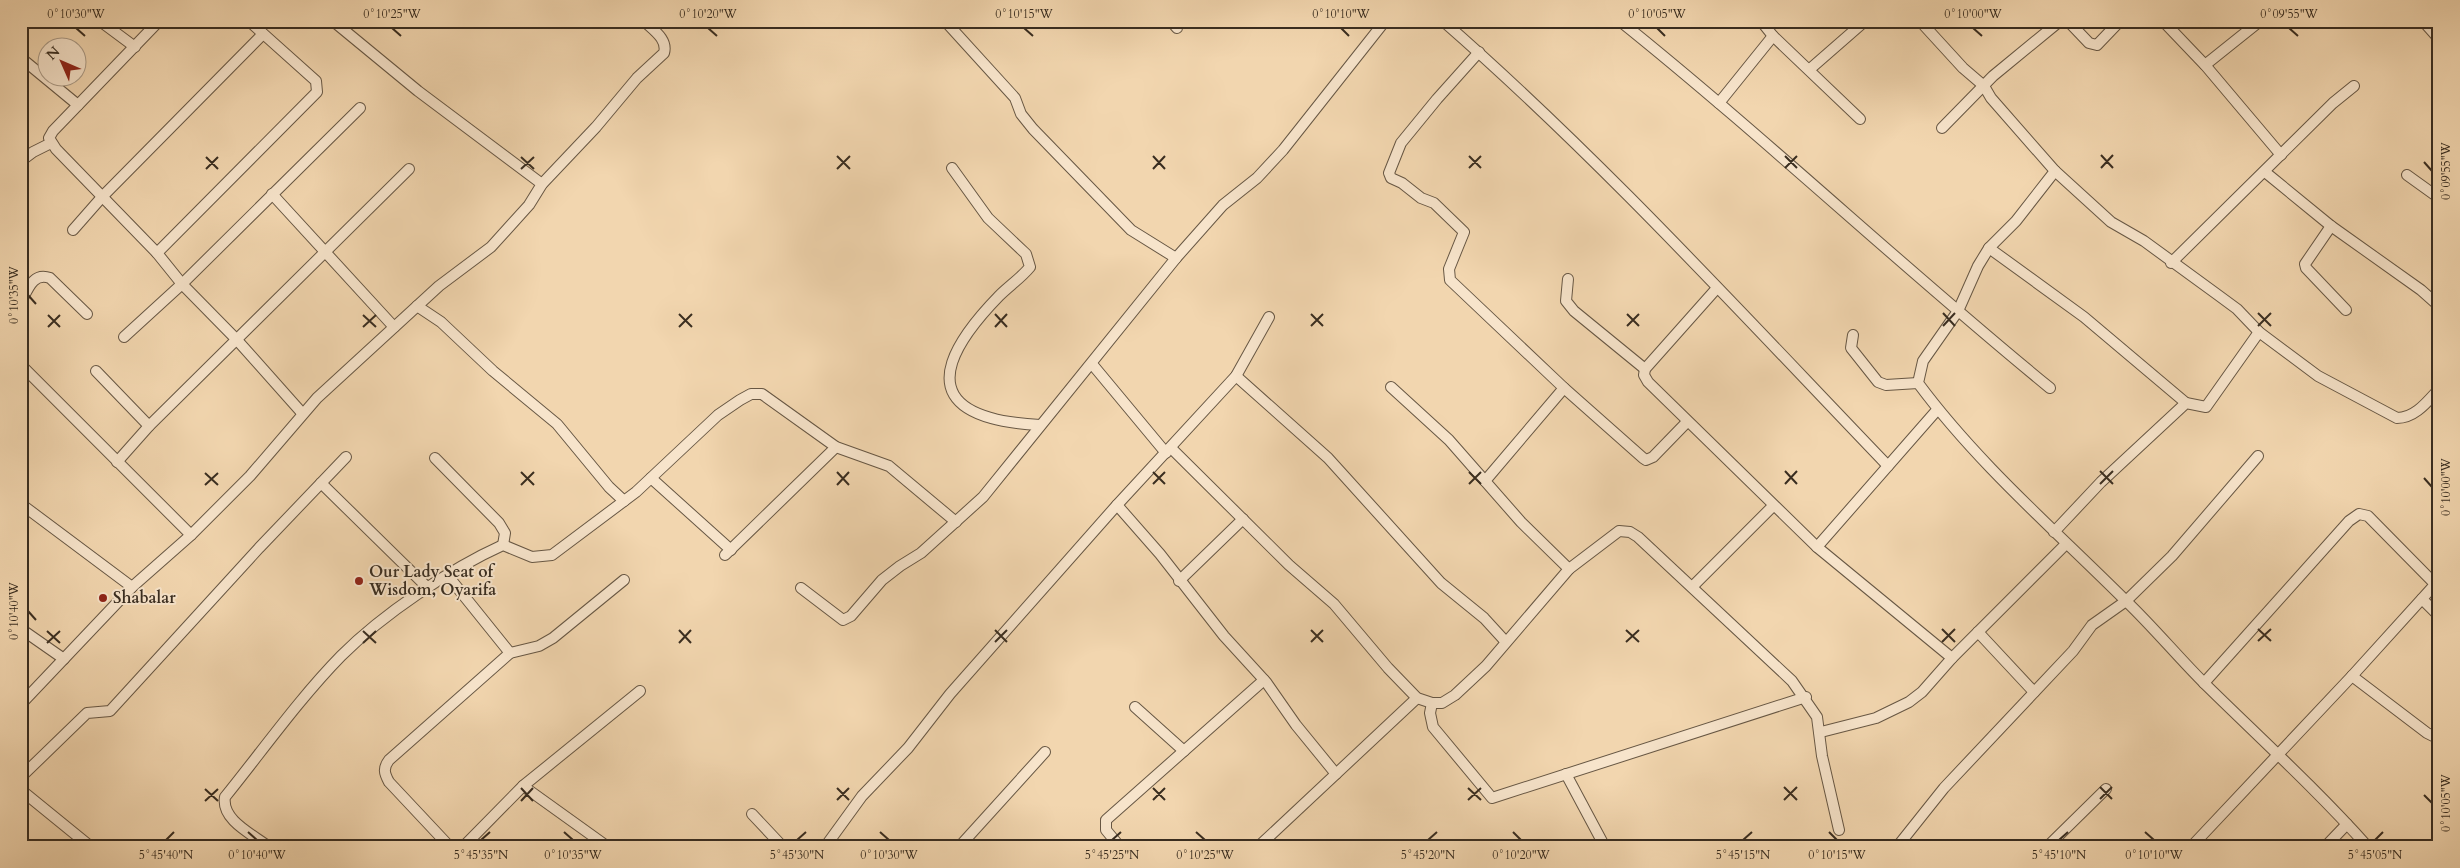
<svg xmlns="http://www.w3.org/2000/svg" width="2460" height="868" viewBox="0 0 2460 868" font-family="Cardo,serif">
  <rect width="100%" height="100%" fill="#f2d6af"/>
  <filter id="stains"><feTurbulence type="fractalNoise" baseFrequency=".004" numOctaves="4"/><feColorMatrix values="0 0 0 0 .2 0 0 0 0 .09 0 0 0 0 .02 0 0 0 .5 -.17"/></filter>
  <radialGradient id="worn" r=".72"><stop offset=".6" stop-color="#630" stop-opacity="0"/><stop offset="1" stop-color="#630" stop-opacity=".3"/></radialGradient>
  <g fill="none" stroke-linecap="round" stroke-linejoin="round">
    <defs>
      <g id="minor">
        <polyline points="100,21 135,47"/>
        <polyline points="333,21 418,91 542,184"/>
        <polyline points="945,21 1015,98 1021,114 1033,129 1131,230 1176,258"/>
        <polyline points="1171,21 1177,28"/>
        <path d="M 1443,21 C 1601,159 1743,315 1888,466"/>
        <path d="M 1620,21 C 1767,139 1904,269 2050,388"/>
        <polyline points="1761,21 1773,36 1860,119"/>
        <path d="M 1920,21 L 1963,68 L 1984,86 L 1991,98 L 2055,171 L 2016,221 L 1989,248 L 1978,266 L 1958,311 L 1923,361 L 1918,383 C 1978,464 2056,531 2127,602 C 2154,628 2178,657 2205,684 C 2260,738 2316,789 2368,847"/>
        <polyline points="2068,21 2089,43 2097,45 2120,21"/>
        <polyline points="2163,21 2205,65 2281,155"/>
        <polyline points="2423,21 2439,39"/>
        <polyline points="1479,52 1437,99 1401,143 1389,173 1391,178 1402,183 1421,198 1434,203 1464,232 1449,269 1450,280 1564,388 1643,458 1646,460 1653,457 1687,422"/>
        <polyline points="21,58 78,105"/>
        <polyline points="2205,65 2260,21"/>
        <polyline points="1810,69 1865,21"/>
        <polyline points="1719,103 1773,36"/>
        <polyline points="1942,128 1993,76 2060,21"/>
        <polyline points="21,161 33,152 51,143"/>
        <path d="M 952,168 L 988,218 L 1026,254 L 1030,267 C 1021,278 1009,286 999,296 C 964,332 912,396 991,418 C 1007,423 1023,424 1040,425"/>
        <path d="M 2055,171 L 2111,222 L 2144,241 L 2218,295 L 2237,309 L 2259,332 L 2318,376 L 2397,418 C 2415,418 2427,402 2439,389"/>
        <polyline points="2265,172 2331,226 2421,290 2439,306"/>
        <polyline points="2407,175 2439,198"/>
        <polyline points="272,194 394,327"/>
        <polyline points="2331,226 2305,264 2306,268 2346,310"/>
        <polyline points="73,230 102,197 263,34"/>
        <polyline points="1989,248 2084,317 2186,403"/>
        <polyline points="157,253 317,92 316,81 249,21"/>
        <polyline points="2171,263 2333,103 2354,86"/>
        <polyline points="1568,279 1566,301 1574,311 1645,369"/>
        <polyline points="1717,288 1645,369 1644,375 1648,382 1817,547 1952,658"/>
        <path d="M 21,302 C 28,289 33,272 50,278 L 87,314"/>
        <polyline points="417,306 441,322 493,371 557,424 609,487 624,501"/>
        <polyline points="1853,335 1851,348 1878,382 1886,385 1918,383"/>
        <polyline points="124,337 182,284 157,253 56,149 49,138 53,131 159,21"/>
        <polyline points="1092,364 1166,453"/>
        <polyline points="21,365 191,535"/>
        <polyline points="96,371 149,426"/>
        <polyline points="1236,376 1328,458 1441,583 1484,618 1505,641"/>
        <polyline points="1391,387 1449,440 1521,522 1569,569"/>
        <polyline points="302,413 237,340 182,284 360,108"/>
        <polyline points="1171,448 1289,565 1334,604 1388,668 1417,698 1432,703 1442,703 1455,695 1486,666 1569,569 1619,531 1630,532 1638,537 1792,681 1817,717 1822,756 1839,830"/>
        <polyline points="435,458 499,523 505,533 503,545"/>
        <polyline points="117,462 149,426 409,169"/>
        <polyline points="651,478 731,550"/>
        <polyline points="1485,481 1564,388"/>
        <polyline points="321,483 428,588"/>
        <polyline points="21,504 132,587"/>
        <polyline points="1117,505 1160,554 1224,636 1266,682 1296,725 1336,774"/>
        <polyline points="2054,532 2101,482 2186,403 2206,407 2259,332"/>
        <polyline points="1817,547 1937,410"/>
        <polyline points="725,555 836,447"/>
        <polyline points="448,576 510,653"/>
        <polyline points="1179,581 1243,519"/>
        <polyline points="1693,586 1773,506"/>
        <polyline points="801,588 843,620 851,616 882,580 900,566 921,553 983,497 1176,258 1223,205 1257,178 1283,150 1385,21"/>
        <polyline points="2422,599 2439,616"/>
        <polyline points="21,629 64,659"/>
        <polyline points="1978,632 2034,692"/>
        <polyline points="2352,676 2427,733 2439,739"/>
        <polyline points="2204,683 2349,521 2359,514 2368,516 2435,584"/>
        <polyline points="1432,703 1430,713 1433,727 1492,798 1806,697"/>
        <path d="M 21,704 L 132,587 L 191,535 L 250,476 L 317,398 L 439,286 L 491,247 L 529,205 L 542,184 L 596,127 L 637,78 L 664,53 C 668,39 653,30 644,21"/>
        <polyline points="1135,707 1184,751"/>
        <polyline points="1821,732 1876,718 1909,702 1922,692 1952,658 2066,544"/>
        <polyline points="1566,774 1605,847"/>
        <polyline points="21,777 87,713 110,711 259,548 346,457"/>
        <polyline points="523,786 608,847"/>
        <polyline points="21,790 91,847"/>
        <polyline points="752,814 783,847"/>
        <path d="M 269,847 C 252,834 221,820 225,797 C 263,750 299,699 341,656 C 383,614 450,569 503,545 L 532,557 L 552,555 L 636,492 L 718,415 L 740,400 L 751,394 L 762,394 L 836,447 L 889,466 L 956,522"/>
        <path d="M 450,847 L 389,782 C 384,773 383,768 389,760 L 510,653 L 539,646 L 553,638 L 624,580"/>
        <polyline points="463,847 523,786 640,691"/>
        <polyline points="825,847 862,796 908,748 950,694 1117,505 1236,376 1269,317"/>
        <polyline points="959,847 1045,752"/>
        <polyline points="1120,847 1106,830 1106,820 1264,680"/>
        <polyline points="1258,847 1417,698"/>
        <polyline points="1897,847 1944,788 2073,651 2092,625 2126,601 2172,556 2258,456"/>
        <polyline points="2047,847 2106,789"/>
        <polyline points="2191,847 2352,676 2439,580"/>
        <polyline points="2325,847 2347,824"/>
      </g>
    </defs>
    <use href="#minor" stroke="#675744" stroke-width="12"/>
    <use href="#minor" stroke="#f7e4cb" stroke-width="10"/>
  </g>
  <path fill="none" stroke="#392d20" stroke-width="2" d="M 76,28 L 85,36M 392,28 L 401,36M 708,28 L 717,36M 1024,28 L 1033,36M 1341,28 L 1349,36M 1657,28 L 1665,36M 1973,28 L 1982,36M 2289,28 L 2298,36M 2101,155 L 2113,168M 837,156 L 850,169M 1153,156 L 1165,169M 1469,156 L 1481,168M 1785,156 L 1797,168M 206,157 L 218,169M 521,157 L 534,169M 2424,162 L 2432,171M 1469,168 L 1481,156M 1785,168 L 1797,156M 2101,168 L 2113,155M 206,169 L 218,157M 521,169 L 534,157M 837,169 L 850,156M 1153,169 L 1165,156M 28,295 L 36,304M 1943,313 L 1955,326M 2258,313 L 2271,326M 679,314 L 692,327M 995,314 L 1007,327M 1311,314 L 1323,326M 1627,314 L 1639,326M 48,315 L 60,327M 363,315 L 376,327M 1311,326 L 1323,314M 1627,326 L 1639,314M 1943,326 L 1955,313M 2258,326 L 2271,313M 48,327 L 60,315M 363,327 L 376,315M 679,327 L 692,314M 995,327 L 1007,314M 1785,471 L 1797,484M 2100,471 L 2113,484M 521,472 L 534,485M 837,472 L 849,485M 1153,472 L 1165,484M 1469,472 L 1481,484M 205,473 L 218,485M 2424,478 L 2432,487M 1153,484 L 1165,472M 1469,484 L 1481,472M 1785,484 L 1797,471M 2100,484 L 2113,471M 205,485 L 218,473M 521,485 L 534,472M 837,485 L 849,472M 28,611 L 36,620M 1942,629 L 1955,642M 2258,629 L 2271,641M 679,630 L 691,643M 995,630 L 1007,642M 1311,630 L 1323,642M 1626,630 L 1639,642M 47,631 L 60,643M 363,631 L 376,643M 2258,641 L 2271,629M 995,642 L 1007,630M 1311,642 L 1323,630M 1626,642 L 1639,630M 1942,642 L 1955,629M 47,643 L 60,631M 363,643 L 376,631M 679,643 L 691,630M 1784,787 L 1797,800M 2100,787 L 2112,799M 521,788 L 533,801M 837,788 L 849,800M 1153,788 L 1165,800M 1468,788 L 1481,800M 205,789 L 218,801M 2424,795 L 2432,803M 2100,799 L 2112,787M 837,800 L 849,788M 1153,800 L 1165,788M 1468,800 L 1481,788M 1784,800 L 1797,787M 205,801 L 218,789M 521,801 L 533,788M 248,832 L 257,840M 564,832 L 573,840M 880,832 L 889,840M 1196,832 L 1205,840M 1513,832 L 1521,840M 1829,832 L 1837,840M 2145,832 L 2154,840M 166,840 L 174,832M 481,840 L 490,832M 797,840 L 806,832M 1112,840 L 1121,832M 1428,840 L 1437,832M 1743,840 L 1752,832M 2059,840 L 2068,832M 2375,840 L 2383,832"/>
  <g fill="#8f2418" stroke="#f7e4cb" stroke-width="2">
    <circle cx="359" cy="581" r="5"/>
    <circle cx="103" cy="598" r="5"/>
  </g>
  <g text-anchor="middle" dominant-baseline="central" stroke-width="4" stroke-linejoin="round" paint-order="stroke">
    <g font-size="16" font-weight="bold" fill="#392d20" stroke="#f7e4cb" text-anchor="start">
      <text x="369" y="572">Our Lady Seat of<tspan x="369" dy="18">Wisdom, Oyarifa</tspan></text>
      <text x="113" y="598">Shabalar</text>
    </g>
  </g>
  <rect width="2460" height="868" fill="none" stroke="#f2d6af" stroke-width="55"/>
  <g transform="translate(62 62) rotate(315)"><circle r="24" fill="#f7e4cb" stroke="#ab9b87"/>
  <path d="M0-4L9 19L0 12L-9 19Z" fill="#8f2418"/>
  <text y="-8" font-size="14" font-weight="bold" text-anchor="middle" fill="#392d20">N</text>
  </g>
  <rect x="28" y="28" width="2404" height="812" fill="none" stroke="#392d20" stroke-width="2"/>
  <g font-size="12" text-anchor="middle" fill="#392d20">
    <text x="76" y="18">0°10'30"W</text>
    <text x="392" y="18">0°10'25"W</text>
    <text x="708" y="18">0°10'20"W</text>
    <text x="1024" y="18">0°10'15"W</text>
    <text x="1341" y="18">0°10'10"W</text>
    <text x="1657" y="18">0°10'05"W</text>
    <text x="1973" y="18">0°10'00"W</text>
    <text x="2289" y="18">0°09'55"W</text>
    <text transform="translate(2446 171) rotate(-90)" y="4">0°09'55"W</text>
    <text transform="translate(14 295) rotate(-90)" y="4">0°10'35"W</text>
    <text transform="translate(2446 487) rotate(-90)" y="4">0°10'00"W</text>
    <text transform="translate(14 611) rotate(-90)" y="4">0°10'40"W</text>
    <text transform="translate(2446 803) rotate(-90)" y="4">0°10'05"W</text>
    <text x="166" y="859">5°45'40"N</text>
    <text x="257" y="859">0°10'40"W</text>
    <text x="481" y="859">5°45'35"N</text>
    <text x="573" y="859">0°10'35"W</text>
    <text x="797" y="859">5°45'30"N</text>
    <text x="889" y="859">0°10'30"W</text>
    <text x="1112" y="859">5°45'25"N</text>
    <text x="1205" y="859">0°10'25"W</text>
    <text x="1428" y="859">5°45'20"N</text>
    <text x="1521" y="859">0°10'20"W</text>
    <text x="1743" y="859">5°45'15"N</text>
    <text x="1837" y="859">0°10'15"W</text>
    <text x="2059" y="859">5°45'10"N</text>
    <text x="2154" y="859">0°10'10"W</text>
    <text x="2375" y="859">5°45'05"N</text>
  </g>
  <rect width="100%" height="100%" filter="url(#stains)"/>
  <rect width="100%" height="100%" fill="url(#worn)"/>
</svg>
